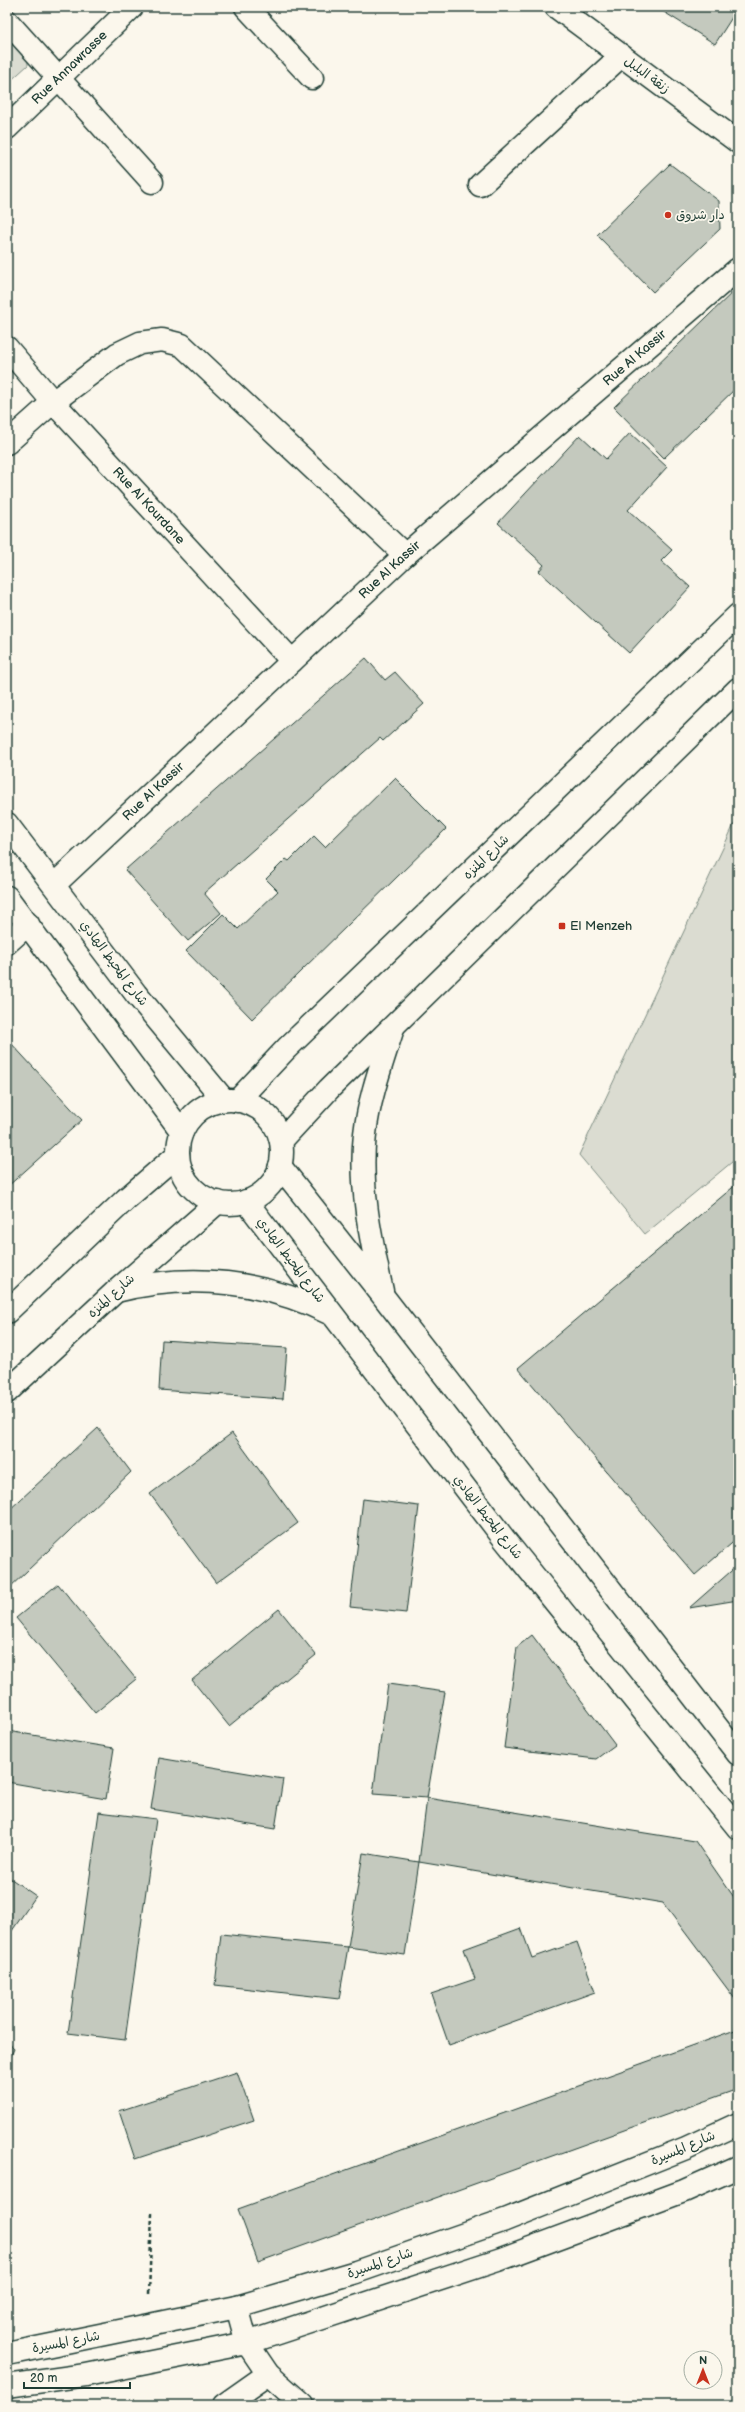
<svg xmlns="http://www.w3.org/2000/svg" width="745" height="2412" viewBox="0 0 745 2412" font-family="'Balsamiq Sans','Playpen Sans Arabic',sans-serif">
  <rect width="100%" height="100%" fill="#fbf7ec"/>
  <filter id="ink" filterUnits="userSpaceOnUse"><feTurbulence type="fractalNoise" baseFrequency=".025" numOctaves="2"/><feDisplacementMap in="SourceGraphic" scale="8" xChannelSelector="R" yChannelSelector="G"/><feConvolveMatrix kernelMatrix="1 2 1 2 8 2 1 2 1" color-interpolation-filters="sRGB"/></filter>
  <g filter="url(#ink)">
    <g fill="#dbdcd1" stroke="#7d8c82">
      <polygon points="7,29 27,50 28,65 7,84"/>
      <polygon points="738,816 738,1157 645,1234 579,1155"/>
    </g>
    <g fill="#c4c9be" stroke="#1f3d34">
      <polygon points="656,7 738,7 738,8 715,44"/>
      <polygon points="670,164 719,201 720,229 653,292 597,235"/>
      <polygon points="738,287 738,386 664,458 614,407"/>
      <polygon points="630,433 667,467 628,510 672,550 661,561 690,587 629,653 539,571 544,565 498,523 580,435 606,459"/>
      <polygon points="366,658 385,680 395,672 424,704 383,741 380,738 204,893 221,913 188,941 125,870"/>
      <polygon points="395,778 446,829 252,1019 186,951 223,914 238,929 278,891 266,879 286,859 289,861 314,836 325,847"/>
      <polygon points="10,1042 82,1120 7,1187 7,1045"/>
      <polygon points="738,1183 738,1538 695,1575 518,1368"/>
      <polygon points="162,1340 287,1348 283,1399 159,1390"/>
      <polygon points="98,1428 131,1472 7,1590 7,1512"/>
      <polygon points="232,1433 298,1523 216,1583 150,1494"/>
      <polygon points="363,1499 419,1506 406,1613 350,1607"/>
      <polygon points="738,1565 738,1600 689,1608"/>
      <polygon points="58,1584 136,1679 95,1713 16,1618"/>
      <polygon points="279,1609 316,1655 229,1726 192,1680"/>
      <polygon points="532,1635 615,1745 596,1759 504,1748 517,1647"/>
      <polygon points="388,1684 445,1692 427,1798 373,1794"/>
      <polygon points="7,1731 114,1748 106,1799 7,1782"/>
      <polygon points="159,1758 283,1779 275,1829 151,1809"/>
      <polygon points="427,1798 695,1841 738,1903 738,2003 663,1903 419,1862"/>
      <polygon points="99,1812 156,1819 125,2040 68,2033"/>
      <polygon points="363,1853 419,1862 405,1955 348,1947"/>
      <polygon points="7,1876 36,1896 7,1938"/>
      <polygon points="521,1928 532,1958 577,1942 595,1992 449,2045 431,1994 475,1979 464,1949"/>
      <polygon points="221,1934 348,1947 339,1999 215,1985"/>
      <polygon points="738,2012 738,2089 258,2262 238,2209 735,2030"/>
      <polygon points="7,2041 14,2049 7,2064"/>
      <polygon points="237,2072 254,2120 135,2159 119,2111"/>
    </g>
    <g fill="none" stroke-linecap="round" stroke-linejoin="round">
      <defs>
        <g id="minor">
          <polyline points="246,7 312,78"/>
          <polyline points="556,7 738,142"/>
          <polyline points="7,21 152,182"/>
          <path id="s1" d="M 7,128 L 132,7"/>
          <polyline points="480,185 621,56"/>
          <path id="s2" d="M 7,348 L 53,402 L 292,661"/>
          <polyline points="7,443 53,402 117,354 140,343 162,340 182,345 405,555"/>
          <polyline points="7,824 136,994 224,1100"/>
          <path id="s3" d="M 55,884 L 405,555 L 738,269"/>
          <polyline points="7,897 182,1132"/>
          <polyline points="7,943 28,924"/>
          <circle cx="230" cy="1152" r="52"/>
          <polyline points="237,1101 287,1048 738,615"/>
          <polyline points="281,1141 329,1089 738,689"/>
          <polyline points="280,1166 383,1296 738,1754"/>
          <polyline points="246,1201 505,1540 738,1828"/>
          <path d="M 116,1291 C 190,1273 261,1280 329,1313"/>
          <path d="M 382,1291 C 371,1240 359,1186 365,1134 C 369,1098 382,1063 393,1028"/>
          <polyline points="7,1312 126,1199 178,1154"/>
          <polyline points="7,1392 115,1292 218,1202"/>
          <polyline points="237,2307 247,2343 268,2374 303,2405"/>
          <polyline points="7,2354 237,2307 356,2272 505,2220 686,2148 738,2124"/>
          <polyline points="7,2386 86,2375 247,2343 501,2259 684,2191 738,2167"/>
          <polyline points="224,2405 268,2374"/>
        </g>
      </defs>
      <use href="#minor" stroke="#1f3d34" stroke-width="25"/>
      <polyline stroke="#1f3d34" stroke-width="2.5" stroke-dasharray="4 3" stroke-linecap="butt" points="149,2294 152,2213"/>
      <use href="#minor" stroke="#fbf7ec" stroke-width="22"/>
    </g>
  </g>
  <g fill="#c8321e" stroke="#fbf7ec" stroke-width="1.5">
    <circle cx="668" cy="215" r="4"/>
    <rect x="558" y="922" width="8" height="8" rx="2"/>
  </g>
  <g text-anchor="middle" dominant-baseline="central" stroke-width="3.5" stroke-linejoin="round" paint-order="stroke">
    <g font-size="13" fill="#1f3d34" stroke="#fbf7ec">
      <text stroke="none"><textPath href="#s1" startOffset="87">Rue Annawrasse</textPath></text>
      <text transform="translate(647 75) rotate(36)">زنقة البلبل</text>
      <text stroke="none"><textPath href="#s3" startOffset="783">Rue Al Kassir</textPath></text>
      <text stroke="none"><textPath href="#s2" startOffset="212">Rue Al Kourdane</textPath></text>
      <text stroke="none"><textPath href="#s3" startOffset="459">Rue Al Kassir</textPath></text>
      <text stroke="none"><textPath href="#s3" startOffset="135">Rue Al Kassir</textPath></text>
      <text transform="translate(486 857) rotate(-44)">شارع المنزه</text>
      <text transform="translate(114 963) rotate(53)">شارع المحيط الهادي</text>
      <text transform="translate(291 1260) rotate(53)">شارع المحيط الهادي</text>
      <text transform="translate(111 1296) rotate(-42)">شارع المنزه</text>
      <text transform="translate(488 1517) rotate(52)">شارع المحيط الهادي</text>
      <text transform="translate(683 2148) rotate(-23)">شارع المسيرة</text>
      <text transform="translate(380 2263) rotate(-19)">شارع المسيرة</text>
      <text transform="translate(66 2342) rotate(-11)">شارع المسيرة</text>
    </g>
    <g font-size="13" fill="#1f3d34" stroke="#fbf7ec" text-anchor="start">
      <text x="676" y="215">دار شروق</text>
      <text x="570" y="926">El Menzeh</text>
    </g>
  </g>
  <rect width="745" height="2412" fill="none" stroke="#fbf7ec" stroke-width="24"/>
  <rect x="12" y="12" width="721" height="2388" fill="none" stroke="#1f3d34" stroke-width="1.5" filter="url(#ink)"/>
  <g transform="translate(703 2370)"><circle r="19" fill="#fbf7ec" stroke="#a3ada2"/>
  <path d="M0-3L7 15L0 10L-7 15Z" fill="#c8321e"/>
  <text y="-6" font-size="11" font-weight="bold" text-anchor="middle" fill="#1f3d34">N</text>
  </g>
  <path d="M24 2382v6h106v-6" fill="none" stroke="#1f3d34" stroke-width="2"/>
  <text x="30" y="2382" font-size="12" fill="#1f3d34" stroke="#fbf7ec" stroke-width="3" paint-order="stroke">20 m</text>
</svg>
